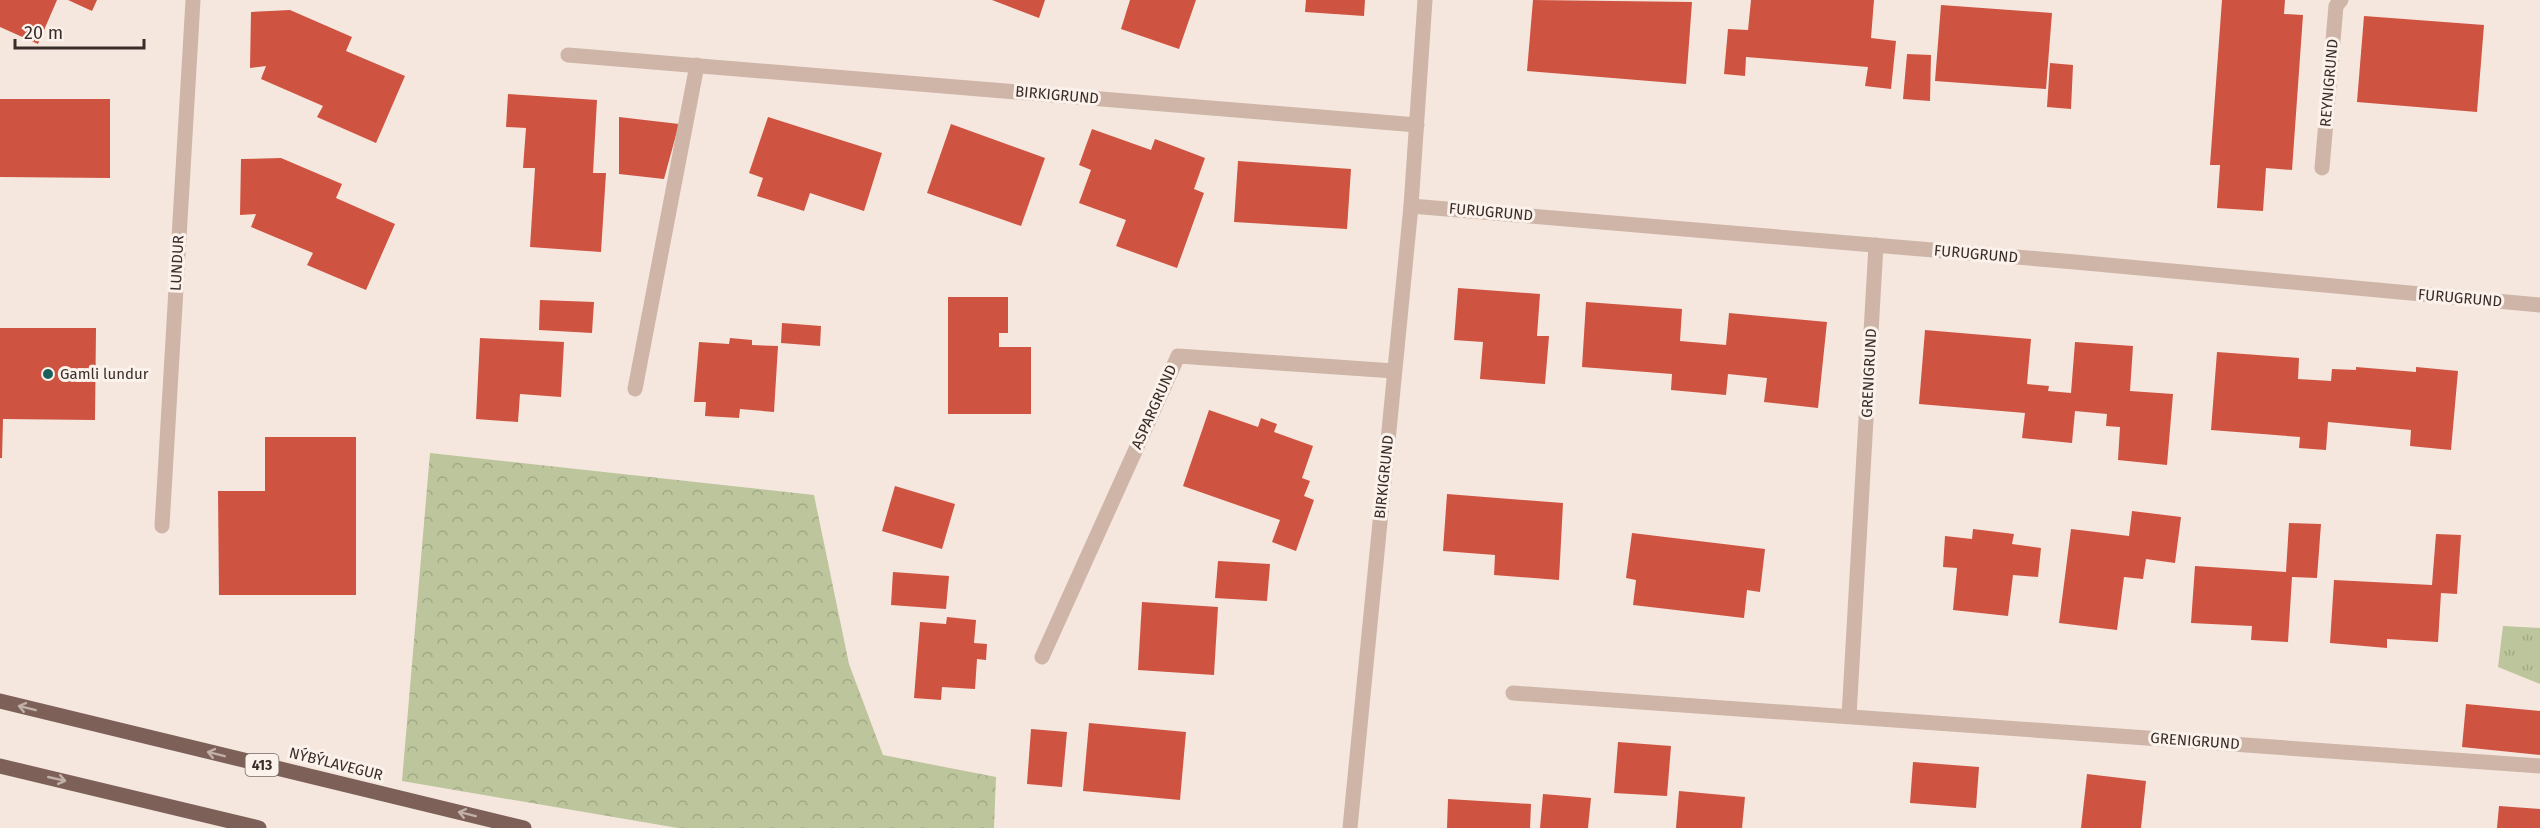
<svg xmlns="http://www.w3.org/2000/svg" width="2540" height="828" viewBox="0 0 2540 828" font-family="'Fira Sans',sans-serif">
  <defs>
    <pattern id="forest-crowns" width="20" height="18" patternUnits="userSpaceOnUse" patternTransform="scale(1.5)"><rect width="20" height="18" fill="#bcc59c"/><path d="M2 6a3 3 0 1 1 6 0M12 15a3 3 0 1 1 6 0" fill="none" stroke="#a2a986"/></pattern>
    <pattern id="park-tufts" width="24" height="20" patternUnits="userSpaceOnUse" patternTransform="scale(1.5)"><rect width="24" height="20" fill="#bcc59c"/><path d="M3 7l-1-3M5 7V3M7 7l1-3M15 17l-1-3M17 17v-4M19 17l1-3" fill="none" stroke="#a2a986"/></pattern>
  </defs>
  <rect width="100%" height="100%" fill="#f5e7de"/>
  <polygon fill="url(#forest-crowns)" points="430,453 814,495 849,664 883,755 996,777 994,828 678,828 402,781"/>
  <polygon fill="url(#park-tufts)" points="2503,626 2540,628 2540,684 2498,667"/>
  <g fill="#cf5341">
    <polygon points="0,0 57,0 38,44 0,27"/>
    <polygon points="68,0 97,0 92,11"/>
    <polygon points="992,0 1045,0 1039,18"/>
    <polygon points="1130,0 1196,0 1179,49 1121,29"/>
    <polygon points="1306,0 1365,0 1364,16 1305,12"/>
    <polygon points="1533,0 1692,2 1686,84 1527,71"/>
    <polygon points="1751,0 1874,0 1871,38 1896,41 1891,89 1865,86 1868,67 1746,57 1745,76 1724,74 1728,29 1748,30"/>
    <polygon points="2222,0 2285,0 2284,14 2303,15 2292,170 2266,168 2263,211 2217,208 2220,165 2210,165"/>
    <polygon points="1941,5 2052,13 2046,89 1935,81"/>
    <polygon points="290,10 352,37 346,51 405,76 376,143 317,117 323,106 261,79 266,66 250,68 251,12"/>
    <polygon points="2364,16 2484,25 2477,112 2357,102"/>
    <polygon points="1907,54 1931,55 1930,101 1903,99"/>
    <polygon points="2050,63 2073,65 2071,109 2047,107"/>
    <polygon points="508,94 597,100 593,173 606,173 601,252 530,247 535,168 523,168 526,128 506,127"/>
    <polygon points="0,99 110,99 110,178 0,177"/>
    <polygon points="619,117 679,124 664,179 619,174"/>
    <polygon points="768,117 882,153 864,211 810,193 804,211 757,196 763,178 749,173"/>
    <polygon points="951,124 1045,158 1021,226 927,193"/>
    <polygon points="1092,129 1151,150 1155,139 1205,158 1194,189 1204,193 1177,268 1116,246 1126,220 1079,203 1091,170 1079,165"/>
    <polygon points="281,158 342,184 336,198 395,224 366,290 307,265 313,253 251,227 256,214 240,215 241,159"/>
    <polygon points="1238,161 1351,169 1347,229 1234,222"/>
    <polygon points="1458,288 1540,294 1537,336 1549,336 1545,384 1480,379 1483,342 1454,340"/>
    <polygon points="948,297 1008,297 1008,333 999,333 999,347 1031,347 1031,414 948,414"/>
    <polygon points="540,300 594,302 592,333 539,330"/>
    <polygon points="1586,302 1682,309 1680,341 1726,345 1729,313 1827,322 1818,408 1764,402 1767,378 1728,374 1726,395 1671,390 1672,374 1582,367"/>
    <polygon points="782,323 821,326 820,346 781,343"/>
    <polygon points="0,328 96,328 95,420 3,419 2,458 0,458"/>
    <polygon points="1925,330 2031,339 2027,384 2049,386 2048,391 2071,393 2075,342 2133,346 2130,391 2173,394 2167,465 2118,460 2120,427 2106,426 2107,414 2075,411 2072,443 2022,438 2025,413 1919,404"/>
    <polygon points="480,338 564,342 561,397 520,394 518,422 476,419"/>
    <polygon points="730,338 752,340 752,345 778,346 774,412 740,409 739,418 705,416 706,402 694,402 699,342 729,344"/>
    <polygon points="2217,352 2299,358 2298,379 2331,381 2332,369 2356,370 2356,367 2416,372 2416,367 2458,371 2451,450 2410,446 2411,430 2328,422 2326,450 2299,448 2300,437 2211,430"/>
    <polygon points="1209,410 1258,427 1261,418 1277,424 1274,432 1313,446 1302,478 1310,481 1304,496 1314,500 1296,551 1272,542 1280,520 1183,486"/>
    <polygon points="265,437 356,437 356,595 219,595 218,491 265,491"/>
    <polygon points="895,486 955,504 942,549 882,531"/>
    <polygon points="1447,494 1563,503 1559,580 1494,575 1495,555 1443,551"/>
    <polygon points="2132,511 2181,517 2175,563 2146,559 2143,579 2124,577 2117,630 2059,623 2071,529 2129,536"/>
    <polygon points="2289,523 2321,524 2317,578 2292,577 2288,642 2251,640 2252,626 2191,623 2195,566 2286,572"/>
    <polygon points="1973,529 2014,534 2012,544 2041,548 2038,577 2013,575 2008,616 1953,610 1957,568 1943,567 1945,536 1972,539"/>
    <polygon points="1632,533 1765,549 1760,592 1747,590 1744,618 1633,605 1636,580 1626,578"/>
    <polygon points="2436,534 2461,535 2457,594 2441,593 2438,642 2387,639 2387,648 2330,643 2334,580 2432,585"/>
    <polygon points="1218,561 1270,564 1267,601 1215,598"/>
    <polygon points="893,572 949,576 946,609 891,605"/>
    <polygon points="1142,602 1218,607 1214,675 1138,670"/>
    <polygon points="947,617 976,620 974,643 987,644 986,660 977,659 975,689 942,687 941,700 914,698 920,622 946,624"/>
    <polygon points="2466,704 2540,711 2540,755 2462,747"/>
    <polygon points="1089,723 1186,732 1180,800 1083,791"/>
    <polygon points="1031,729 1067,732 1062,787 1027,784"/>
    <polygon points="1618,742 1671,746 1667,796 1614,793"/>
    <polygon points="1913,762 1979,767 1976,808 1910,803"/>
    <polygon points="2087,774 2146,781 2141,828 2081,828"/>
    <polygon points="1679,791 1745,797 1742,828 1676,828"/>
    <polygon points="1543,794 1591,798 1588,828 1540,828"/>
    <polygon points="1448,799 1531,804 1530,828 1447,828"/>
    <polygon points="2499,806 2540,809 2540,828 2497,828"/>
  </g>
  <g fill="none" stroke-linecap="round" stroke-linejoin="round">
    <g stroke="#ceb5a8" stroke-width="15">
      <polyline points="568,55 1417,125"/>
      <polyline points="2322,168 2336,6 2341,0"/>
      <polyline points="1411,206 2075,262 2540,305"/>
      <polyline points="635,389 697,65"/>
      <polyline points="162,526 193,0"/>
      <polyline points="1042,657 1178,356 1394,371"/>
      <polyline points="1513,693 2540,766"/>
      <polyline points="1849,716 1876,245"/>
      <polyline points="1350,828 1411,206 1425,0"/>
    </g>
    <g stroke="#7d6159" stroke-width="15">
      <polyline points="0,701 524,828"/>
      <polyline points="0,766 259,828"/>
    </g>
  </g>
  <defs><path id="oneway-shaft" d="M-6 0H5M1.5-3L5.5 0L1.5 3" fill="none" stroke-width="1.6" stroke-linecap="round" stroke-linejoin="round" transform="scale(1.5)"/></defs>
  <g stroke="#c2b1a9">
    <use href="#oneway-shaft" transform="translate(27 708) rotate(-166)"/>
    <use href="#oneway-shaft" transform="translate(216 754) rotate(-166)"/>
    <use href="#oneway-shaft" transform="translate(57 779) rotate(13)"/>
    <use href="#oneway-shaft" transform="translate(467 814) rotate(-166)"/>
  </g>
  <circle fill="#1b605c" stroke="#fbf2eb" stroke-width="2" cx="48" cy="374" r="6"/>
  <g text-anchor="middle" dominant-baseline="central" stroke-width="6" stroke-linejoin="round" paint-order="stroke">
    <rect fill="#fbf2eb" stroke="#746763" stroke-width="1.5" x="245.5" y="754" width="33" height="22" rx="4.5"/>
    <g font-size="14" font-weight="bold" fill="#3a2c29">
      <text x="262" y="765">413</text>
    </g>
    <g font-size="15" fill="#3a2c29" stroke="#fbf2eb">
      <text transform="translate(2329 83) rotate(-85)">REYNIGRUND</text>
      <text transform="translate(1057 95) rotate(5)">BIRKIGRUND</text>
      <text transform="translate(1491 212) rotate(5)">FURUGRUND</text>
      <text transform="translate(1976 254) rotate(5)">FURUGRUND</text>
      <text transform="translate(177 263) rotate(-87)">LUNDUR</text>
      <text transform="translate(2460 298) rotate(5)">FURUGRUND</text>
      <text transform="translate(1869 373) rotate(-87)">GRENIGRUND</text>
      <text transform="translate(1154 407) rotate(-66)">ASPARGRUND</text>
      <text transform="translate(1384 477) rotate(-84)">BIRKIGRUND</text>
      <text transform="translate(2195 741) rotate(4)">GRENIGRUND</text>
      <text transform="translate(336 764) rotate(14)">NÝBÝLAVEGUR</text>
    </g>
    <g font-size="15" fill="#3a2c29" stroke="#fbf2eb" text-anchor="start">
      <text x="60" y="374">Gamli lundur</text>
    </g>
  </g>
  <path d="M15 39v9h129v-9" fill="none" stroke="#3a2c29" stroke-width="3"/>
  <text x="24" y="39" font-size="18" fill="#3a2c29" stroke="#fbf2eb" stroke-width="4.5" paint-order="stroke">20 m</text>
</svg>
